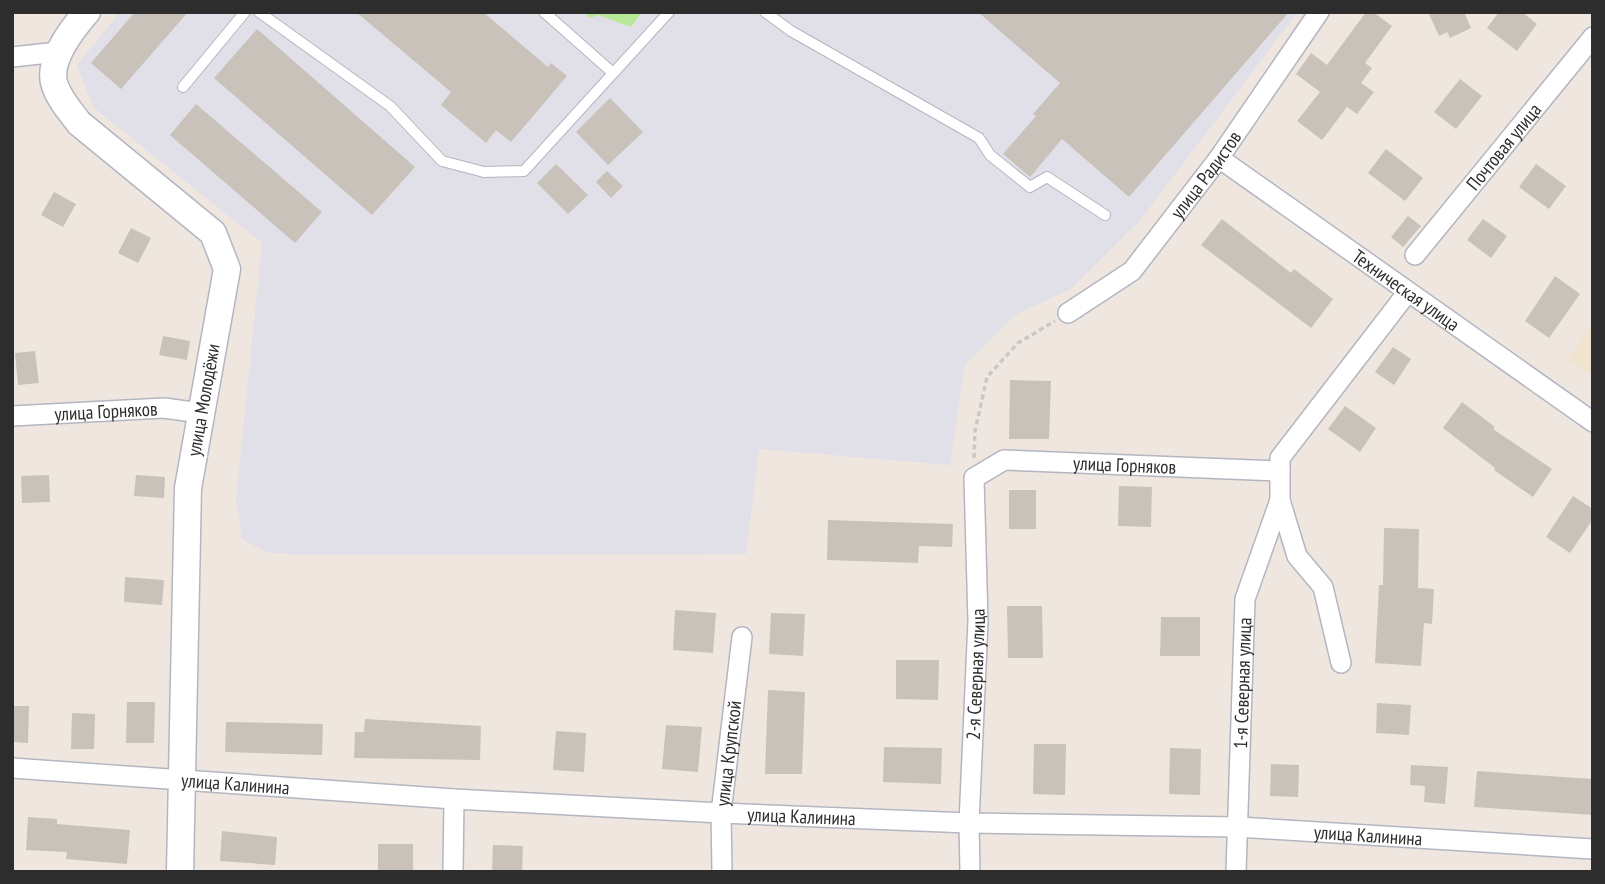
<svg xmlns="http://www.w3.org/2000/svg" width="1605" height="884" viewBox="0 0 1605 884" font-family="'PT Sans Narrow',sans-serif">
  <rect width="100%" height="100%" fill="#efe7df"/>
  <polygon fill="#e1dfe8" points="120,12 1298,12 1138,223 1071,289 1015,315 965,365 950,465 759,449 746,554 302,555 266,552 242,539 236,499 262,243 93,107 77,65"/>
  <polygon fill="#f1e4ce" points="1593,324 1593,376 1568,360"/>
  <polygon fill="#b8e998" points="584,12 642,12 631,27 598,15 590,18"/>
  <g fill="#c8c2ba">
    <polygon points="135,12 188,12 121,89 91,63"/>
    <polygon points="356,12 483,12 548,67 551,63 567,76 511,142 496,130 486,143 441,105 451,92"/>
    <polygon points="978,12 1289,12 1129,197 1062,139 1030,177 1003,154 1036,116 1033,114 1060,83"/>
    <polygon points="1366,12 1373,12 1392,26 1365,63 1372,68 1361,83 1374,92 1357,114 1347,107 1322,140 1297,121 1320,92 1296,74 1311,53 1327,65"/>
    <polygon points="1428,12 1464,12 1471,28 1450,38 1447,32 1439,36"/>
    <polygon points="1499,12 1522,12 1537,24 1517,51 1487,28"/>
    <polygon points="257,29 415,167 372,215 214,78"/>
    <polygon points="1460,79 1482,96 1456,129 1434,112"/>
    <polygon points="610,98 643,132 608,165 576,132"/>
    <polygon points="196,104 322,212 295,243 170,135"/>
    <polygon points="1386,149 1423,178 1405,201 1368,173"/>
    <polygon points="556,164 588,195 568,214 537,183"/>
    <polygon points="1536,164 1566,186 1549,209 1519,187"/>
    <polygon points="607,171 623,186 611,198 596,182"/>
    <polygon points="54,192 76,204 63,227 41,215"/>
    <polygon points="1408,216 1421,226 1403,247 1391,237"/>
    <polygon points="1222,219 1291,273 1294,269 1333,299 1311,328 1201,245"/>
    <polygon points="1483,219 1507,236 1491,258 1467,240"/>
    <polygon points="131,228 151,238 138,263 118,253"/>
    <polygon points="1555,276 1580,294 1549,338 1525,321"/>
    <polygon points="163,336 190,341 187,360 159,355"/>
    <polygon points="1393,347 1411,359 1394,385 1375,372"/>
    <polygon points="35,351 39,383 18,385 15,353"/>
    <polygon points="1010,380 1051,381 1049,439 1009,439"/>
    <polygon points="1462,402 1495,427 1493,429 1552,469 1533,497 1494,470 1495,468 1443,428"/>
    <polygon points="1345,406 1376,428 1360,452 1328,429"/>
    <polygon points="49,475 50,502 22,503 21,476"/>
    <polygon points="136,475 165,477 164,498 134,496"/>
    <polygon points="1119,486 1152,487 1151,527 1118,526"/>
    <rect x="1009" y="490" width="27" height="39"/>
    <polygon points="1573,496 1593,509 1593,519 1570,553 1546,537"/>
    <polygon points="828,520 953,524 952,547 919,546 918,563 827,560"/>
    <polygon points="1384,528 1419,529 1418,588 1434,589 1432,624 1424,623 1421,666 1375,663 1379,585 1383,585"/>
    <polygon points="125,577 164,580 162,605 124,602"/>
    <polygon points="1007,606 1042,606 1043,658 1008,658"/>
    <polygon points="675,610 716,613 713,653 673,650"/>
    <polygon points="771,613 805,614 803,656 769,654"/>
    <polygon points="1161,617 1200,617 1200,656 1160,656"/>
    <polygon points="896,660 939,660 938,700 896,699"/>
    <polygon points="768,690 805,692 802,774 765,774"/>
    <polygon points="127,702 155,702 154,743 126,743"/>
    <polygon points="1377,703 1411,705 1409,735 1376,733"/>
    <polygon points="12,706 29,706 28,743 12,742"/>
    <polygon points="72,713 95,714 94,749 71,749"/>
    <polygon points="365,719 481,726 480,760 354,758 355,732 364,732"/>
    <polygon points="226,722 323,724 322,755 225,752"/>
    <polygon points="666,725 702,727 698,772 662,769"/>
    <polygon points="556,731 586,733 584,772 553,770"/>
    <polygon points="1034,744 1066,744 1065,795 1033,794"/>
    <polygon points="884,747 942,748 941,784 883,782"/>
    <polygon points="1170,748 1201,749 1200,795 1169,794"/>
    <polygon points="1271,764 1299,765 1298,797 1270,796"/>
    <polygon points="1411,765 1448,767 1445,804 1424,802 1425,786 1410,785"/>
    <polygon points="1477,771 1593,779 1593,815 1474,807"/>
    <polygon points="28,817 57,819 57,824 130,830 127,864 66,859 67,852 26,850"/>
    <polygon points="222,831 277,837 275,865 220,861"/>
    <rect x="378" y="844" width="35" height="28"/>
    <polygon points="493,845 523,846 522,872 492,872"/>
  </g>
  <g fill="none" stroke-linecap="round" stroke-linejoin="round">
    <defs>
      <g id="lane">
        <polyline points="259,12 390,106 442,161 484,172 524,171 669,12"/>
        <polyline points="544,12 613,73"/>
        <polyline points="765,12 791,31 979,138 990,155 1030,187 1047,177 1105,215"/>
        <polyline points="183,87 245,12"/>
      </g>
      <g id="street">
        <polyline points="12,57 58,52"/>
        <path id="s1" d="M 1219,158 L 1593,422"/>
        <path id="s2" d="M 1415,255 L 1593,37"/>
        <path id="s3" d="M 1068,313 L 1132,271 L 1219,158 L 1319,12"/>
        <path id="s4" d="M 12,416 L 164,408 L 200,413"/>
        <polyline points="1280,500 1297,556 1323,587 1341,663"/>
        <path id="s5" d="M 12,768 L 454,799 L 721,813 L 969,823 L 1238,827 L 1593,849"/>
        <polyline points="453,872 454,799"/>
        <path id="s6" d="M 722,872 L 721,813 L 742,637"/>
        <path id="s7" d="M 970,872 L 969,823 L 978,621 L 974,478 L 1004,460 L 1280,471"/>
        <path id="s8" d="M 1236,872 L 1245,599 L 1280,500 L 1280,458 L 1407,293"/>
      </g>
      <path id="secondary" d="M 87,12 C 72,29 46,62 55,86 C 60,100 70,111 79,123 L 213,233 L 227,269 L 188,488 L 180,872"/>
    </defs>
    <use href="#lane" stroke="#b3b6c1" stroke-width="12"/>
    <use href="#street" stroke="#b3b6c1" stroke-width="22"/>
    <use href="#secondary" stroke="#b3b6c1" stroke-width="29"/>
    <polyline stroke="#c8c8c8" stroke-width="3.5" stroke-dasharray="5 3.5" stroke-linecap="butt" points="974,458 975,431 987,377 1018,343 1055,321"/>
    <use href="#lane" stroke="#fff" stroke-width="10"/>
    <use href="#street" stroke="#fff" stroke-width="19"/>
    <use href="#secondary" stroke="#fff" stroke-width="26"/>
  </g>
  <g text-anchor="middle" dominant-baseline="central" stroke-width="6" stroke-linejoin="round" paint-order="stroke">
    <g font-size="19" fill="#2d2d2d" stroke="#fff">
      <text stroke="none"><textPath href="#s2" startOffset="140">Почтовая улица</textPath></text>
      <text stroke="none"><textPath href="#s3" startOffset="198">улица Радистов</textPath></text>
      <text stroke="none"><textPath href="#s1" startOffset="229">Техническая улица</textPath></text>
      <text transform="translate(203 400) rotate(-80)">улица Молодёжи</text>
      <text stroke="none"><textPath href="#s4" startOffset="94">улица Горняков</textPath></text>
      <text stroke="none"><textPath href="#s7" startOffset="550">улица Горняков</textPath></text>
      <text stroke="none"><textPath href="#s7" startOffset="198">2-я Северная улица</textPath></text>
      <text stroke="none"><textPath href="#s8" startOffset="189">1-я Северная улица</textPath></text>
      <text stroke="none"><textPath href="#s6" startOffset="119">улица Крупской</textPath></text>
      <text stroke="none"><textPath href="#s5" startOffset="224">улица Калинина</textPath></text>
      <text stroke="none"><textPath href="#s5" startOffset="791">улица Калинина</textPath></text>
      <text stroke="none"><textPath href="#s5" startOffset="1358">улица Калинина</textPath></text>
    </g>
  </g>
  <rect width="1605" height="884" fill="none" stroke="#2d2d2d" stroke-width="28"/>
</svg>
